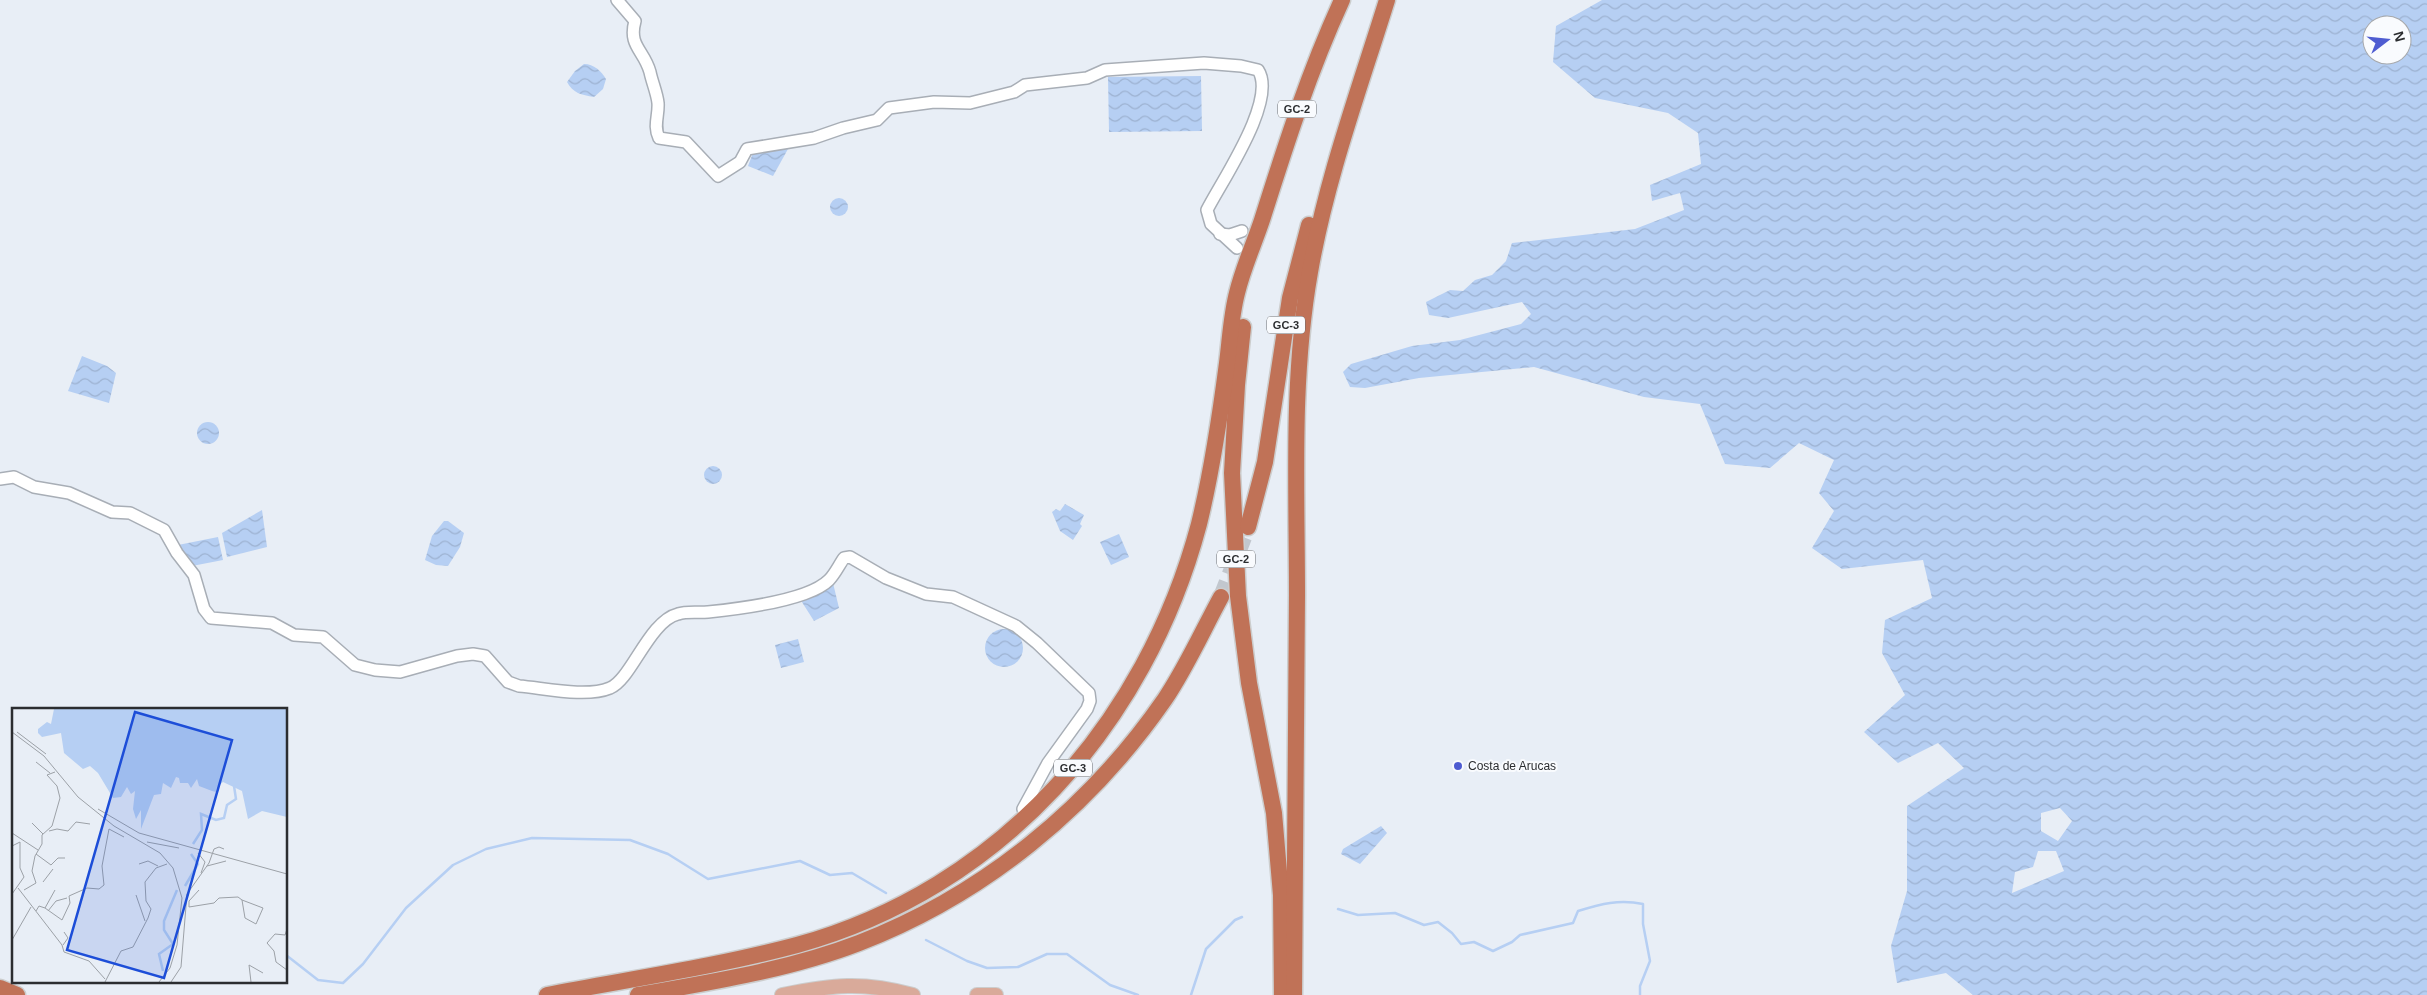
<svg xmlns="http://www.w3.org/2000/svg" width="2427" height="995" viewBox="0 0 2427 995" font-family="Helvetica,sans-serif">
  <defs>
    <pattern id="water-waves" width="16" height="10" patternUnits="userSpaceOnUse" patternTransform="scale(1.25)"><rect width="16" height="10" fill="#b6cff3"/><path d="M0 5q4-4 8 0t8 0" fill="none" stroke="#9db2d1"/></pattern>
  </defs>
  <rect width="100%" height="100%" fill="#e8eef6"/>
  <g fill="url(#water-waves)" fill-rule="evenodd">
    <path d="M 1602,0 L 2427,0 L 2427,995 L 1973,995 L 1946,973 L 1897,983 L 1891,946 L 1907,891 L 1907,806 L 1964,768 L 1938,743 L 1898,763 L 1864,732 L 1905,695 L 1882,653 L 1885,620 L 1932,598 L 1923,560 L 1842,569 L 1812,548 L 1834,511 L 1819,493 L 1834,460 L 1799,443 L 1770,468 L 1725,464 L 1700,404 L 1644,397 L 1534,367 L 1419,378 L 1365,388 L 1350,387 L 1343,372 L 1351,364 L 1412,346 L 1460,340 L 1521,324 L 1531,314 L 1522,302 L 1448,318 L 1429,315 L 1426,302 L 1450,290 L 1463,291 L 1475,280 L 1492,275 L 1506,261 L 1512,243 L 1635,229 L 1684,210 L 1680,193 L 1652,201 L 1650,185 L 1701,164 L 1698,133 L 1668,113 L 1595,98 L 1553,62 L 1556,26 ZM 2372,25 L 2402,25 L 2402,55 L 2372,55 ZM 2060,808 L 2072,821 L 2058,841 L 2041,831 L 2041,813 ZM 2038,851 L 2056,851 L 2064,871 L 2012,893 L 2015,872 L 2033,867 Z"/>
    <path d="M 584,64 C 594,64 601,71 606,79 L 603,89 L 594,97 C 581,95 573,93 567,82 L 575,71 Z"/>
    <polygon points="1201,76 1202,131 1109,132 1108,77"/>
    <polygon points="788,149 773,176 748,166 753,153"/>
    <circle cx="839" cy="207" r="9"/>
    <polygon points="82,356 107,366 116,373 109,403 68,391"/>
    <circle cx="208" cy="433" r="11"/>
    <circle cx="713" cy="475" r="9"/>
    <polygon points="1065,504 1084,515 1080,524 1082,526 1073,540 1060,531 1052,512 1056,509 1060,511"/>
    <polygon points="262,510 267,547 227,557 222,533"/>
    <polygon points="444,521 448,521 464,533 460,547 448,566 436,565 425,560 432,536"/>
    <polygon points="1119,534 1129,557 1111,565 1100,542"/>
    <polygon points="218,537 223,560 192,566 178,545"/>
    <polygon points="833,583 839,608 814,621 800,599"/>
    <circle cx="1004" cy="648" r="19"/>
    <polygon points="798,639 804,662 781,668 775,645"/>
    <polygon points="1381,826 1387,833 1360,864 1341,854 1343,849"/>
  </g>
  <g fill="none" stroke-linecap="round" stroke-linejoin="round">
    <g stroke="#b6cff3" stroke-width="2.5">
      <path d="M 1338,909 L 1358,915 L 1395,913 L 1424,925 L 1438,922 L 1452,933 L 1461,944 L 1474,942 L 1493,951 L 1512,942 L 1520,935 L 1573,923 L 1578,911 C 1601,904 1619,899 1643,904 L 1643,924 L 1650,961 L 1640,986 L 1640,995"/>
      <polyline points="926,940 967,961 987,968 1018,967 1047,954 1067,954 1110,985 1138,995"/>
      <polyline points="286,955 318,980 343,983 363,964 406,908 453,865 486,849 532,838 630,840 668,854 708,879 800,861 830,875 852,873 886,893"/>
      <polyline points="1191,995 1206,949 1235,920 1242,917"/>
    </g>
    <polyline stroke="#c2c7ce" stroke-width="16" stroke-dasharray="16 8" stroke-linecap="butt" points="1221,597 1248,527"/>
    <defs>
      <g id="minor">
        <path d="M 617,0 L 635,21 C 628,46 644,50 650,72 C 652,82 657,93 658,103 C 659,115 653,126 659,138 L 686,142 L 718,176 L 740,162 L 747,149 L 814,138 L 843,128 L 877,120 L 889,108 L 934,102 L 970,103 L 1014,92 L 1025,85 L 1087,78 L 1105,70 L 1204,63 L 1241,66 L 1258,70 C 1278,100 1221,182 1207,210 L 1211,224 L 1237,248"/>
        <polyline points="1220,234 1230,235 1242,231"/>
        <path d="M 0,479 L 14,477 L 34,487 L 69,493 L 112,512 L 130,513 L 164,530 L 177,553 L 194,575 L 204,609 L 211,618 L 272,623 L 294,635 L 323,637 L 355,665 L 375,670 L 400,672 L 457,656 L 473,654 L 485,656 L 508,682 L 519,686 C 544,688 586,698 610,688 C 631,680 649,621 678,614 C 687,611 698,613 708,612 C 737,609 808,601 829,580 C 835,574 839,565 844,558 L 850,557 L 886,578 L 926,594 L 953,597 L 1016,626 L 1037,643 L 1089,693 L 1090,701 L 1087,709 L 1048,763 L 1023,809"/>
      </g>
      <g id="major">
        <path d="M 782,995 C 833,985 862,981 913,995"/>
        <polyline points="977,995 996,995"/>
      </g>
      <g id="highway">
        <polyline points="1243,327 1237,385 1232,473 1238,596 1249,683 1274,813 1281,895 1282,995"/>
        <polyline points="1248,527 1265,462 1290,298 1309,225"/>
        <polyline points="0,988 17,995"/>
        <path d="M 547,995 C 630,979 715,967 797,945 C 1000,889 1146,724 1199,524 C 1212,471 1220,417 1227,363 C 1230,340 1231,316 1237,293 C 1243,268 1254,244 1262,220 C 1286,144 1309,72 1342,0"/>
        <path d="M 638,995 C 711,982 789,970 859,943 C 983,895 1089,809 1165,699 C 1186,668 1203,630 1221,597"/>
        <path d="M 1294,995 C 1294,862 1297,729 1297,595 C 1297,488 1291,379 1310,272 C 1326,180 1359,90 1387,0"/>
      </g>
    </defs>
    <use href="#minor" stroke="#a8aeb6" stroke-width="14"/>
    <use href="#major" stroke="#cccdcd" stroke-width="16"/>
    <use href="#highway" stroke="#cccdcd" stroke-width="19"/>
    <use href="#minor" stroke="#fff" stroke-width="11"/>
    <use href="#major" stroke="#d9aa9a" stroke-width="14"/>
    <use href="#highway" stroke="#c07257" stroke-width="16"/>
  </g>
  <circle fill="#4e5cd1" stroke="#f9fbfe" stroke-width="2" cx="1458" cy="766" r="5"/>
  <g text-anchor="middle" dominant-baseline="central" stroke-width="4" stroke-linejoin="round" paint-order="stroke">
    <g fill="#f9fbfe" stroke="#696b6e" stroke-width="1">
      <rect x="1278" y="100.5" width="38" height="17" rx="4"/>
      <rect x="1267" y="316.5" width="38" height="17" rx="4"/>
      <rect x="1217" y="550.5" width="38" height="17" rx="4"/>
      <rect x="1054" y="759.5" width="38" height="17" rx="4"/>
    </g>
    <g font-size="11" font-weight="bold" fill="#2b2d30">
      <text x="1297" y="109">GC-2</text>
      <text x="1286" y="325">GC-3</text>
      <text x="1236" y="559">GC-2</text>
      <text x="1073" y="768">GC-3</text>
    </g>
    <g font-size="12" fill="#2b2d30" stroke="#f9fbfe" text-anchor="start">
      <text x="1468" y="766">Costa de Arucas</text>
    </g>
  </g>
  <g transform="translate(12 708)">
    <rect width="275" height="275" fill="#e8eef6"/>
    <path d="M 42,1 L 275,1 L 275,109 L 250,103 L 236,111 L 230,83 L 211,74 L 205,79 L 204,84 L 200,83 L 187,78 L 185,71 L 179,80 L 176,75 L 168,75 L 167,70 L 164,69 L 159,80 L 151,75 L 149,86 L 142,87 L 129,121 L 129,102 L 124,111 L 121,101 L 123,83 L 119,86 L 115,79 L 109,89 L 101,90 L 86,65 L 78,58 L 71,61 L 52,45 L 49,25 L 30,29 L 26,25 L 26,21 L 35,14 L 39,16 Z" fill="#b6cff3"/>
    <path fill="none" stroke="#b6cff3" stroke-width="2.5" d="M 181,136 L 190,122 L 189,106 L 204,112 L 212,110 L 215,97 L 224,91 L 222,78M 173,178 L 186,156 L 179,146M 151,263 L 147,246 L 161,236 L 152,222 L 152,213 L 165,182"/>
    <path fill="none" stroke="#9ca1a7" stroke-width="1" d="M 0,24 L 32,48 L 66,89 L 102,118 L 148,145 L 161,160 L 170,190 L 165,237 L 158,260 L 147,274M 5,24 L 34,46M 24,54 L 38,65M 86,101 L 127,125 L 275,166M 20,115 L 31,126M 37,123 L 45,121 L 56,123 L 64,114 L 78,116M 0,125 L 26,142M 135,134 L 167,140M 0,138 L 8,134 L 8,160 L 12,169 L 0,186M 186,145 L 193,154 L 189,165M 24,146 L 39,157 L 46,150 L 53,150M 127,156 L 136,153 L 146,158M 195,158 L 214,153M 31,174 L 41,161M 6,180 L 50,237M 12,182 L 24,175 L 20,163 L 23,148 L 30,136 L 30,127 L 40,118 L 48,90 L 45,78 L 35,67 L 43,64M 187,182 L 177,193 L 177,199 L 202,195 L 207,190 L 226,189 L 230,192 L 233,210 L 244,216 L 251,200 L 230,192M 124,187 L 133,213M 33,200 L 43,182M 24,203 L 27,198 L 33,200 L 50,212 L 58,195 L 57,188 L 75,180 L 87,181 L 92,177 L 90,158 L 97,121 L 112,129M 36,203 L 44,193 L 55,190M 275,221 L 273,227 L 263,226 L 255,235 L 262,243 L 264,254 L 275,262M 0,232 L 19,199M 50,237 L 52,244 L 77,253 L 93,271M 51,237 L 56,230 L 52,224M 93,274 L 109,243 L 121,239 L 136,210 L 139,201 L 134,193 L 133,174 L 144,160 L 155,156M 159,274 L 169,259 L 175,186 L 197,155 L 202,141 L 207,139 L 212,141M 239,274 L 237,257 L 251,265"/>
    <path fill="#1d4ed8" fill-opacity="0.15" stroke="#1d4ed8" stroke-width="2.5" d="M 123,4 L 220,32 L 152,270 L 55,242 Z"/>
    <rect width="275" height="275" fill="none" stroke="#2b2d30" stroke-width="2.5"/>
  </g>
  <g transform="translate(2387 40) rotate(74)"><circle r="24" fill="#f9fbfe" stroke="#a7a9ac"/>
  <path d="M0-4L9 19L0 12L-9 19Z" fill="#4e5cd1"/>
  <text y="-8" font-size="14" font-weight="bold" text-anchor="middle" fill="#2b2d30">N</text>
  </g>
</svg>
